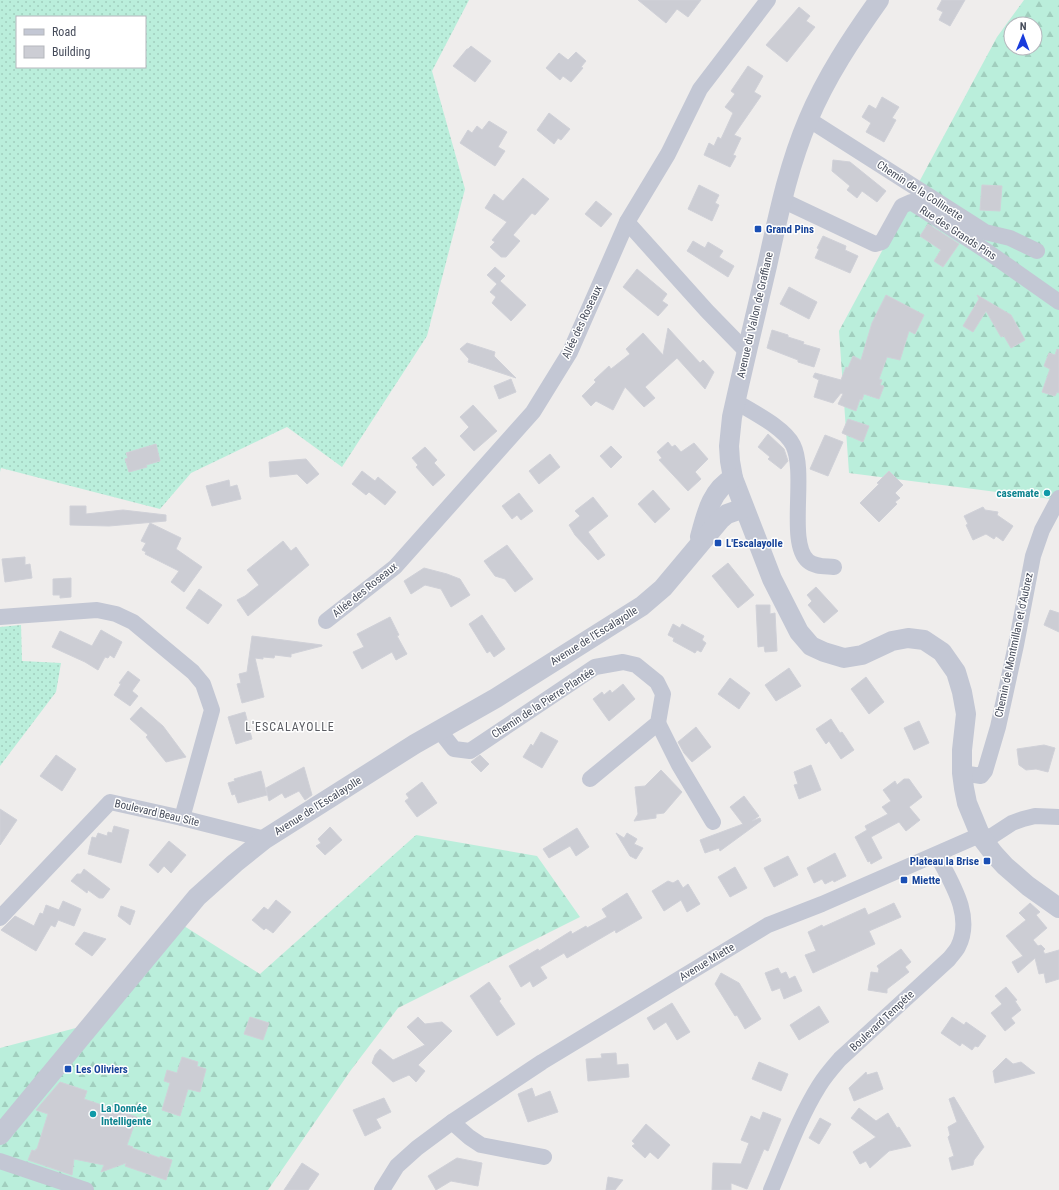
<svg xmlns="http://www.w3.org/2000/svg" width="1059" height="1190" viewBox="0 0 1059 1190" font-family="'Roboto Condensed',sans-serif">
  <defs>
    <pattern id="grass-dots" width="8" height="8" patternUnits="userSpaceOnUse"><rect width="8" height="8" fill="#baeedb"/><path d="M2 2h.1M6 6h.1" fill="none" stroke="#a1cebe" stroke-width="1.8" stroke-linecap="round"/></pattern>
    <pattern id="forest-firs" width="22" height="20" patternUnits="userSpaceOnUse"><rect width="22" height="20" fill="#baeedb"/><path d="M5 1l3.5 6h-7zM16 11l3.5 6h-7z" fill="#a1cebe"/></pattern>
  </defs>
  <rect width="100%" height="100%" fill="#efedec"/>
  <g fill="url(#grass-dots)" fill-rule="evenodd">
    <path d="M 0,0 L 469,0 L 432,71 L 465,189 L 427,336 L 342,467 L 287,427 L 191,473 L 160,509 L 1,468 L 0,472 ZM 17,17 L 145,17 L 145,67 L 17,67 Z"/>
    <polygon points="21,625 22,661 61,663 56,692 0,766 0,627"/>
  </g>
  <g fill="url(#forest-firs)" fill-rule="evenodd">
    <path d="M 1024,0 L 1059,0 L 1059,500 L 849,473 L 839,331 L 997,37 ZM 1011,24 L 1035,24 L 1035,48 L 1011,48 Z"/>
    <polygon points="416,835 537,856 580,917 398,1008 351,1070 268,1190 0,1190 0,1048 106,1020 184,926 260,974"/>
  </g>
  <g fill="#cccdd4" stroke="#d0d1d8">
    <polygon points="638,0 701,0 688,17 677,9 666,23"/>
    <polygon points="942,0 965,0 950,26 939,20 943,12 937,9"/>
    <polygon points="799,7 810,16 806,21 815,27 787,62 766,45"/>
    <polygon points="471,46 491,61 475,82 453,66 467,49 468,49"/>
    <polygon points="576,52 586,61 581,67 583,68 571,82 563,76 560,80 546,68 559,53 568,60"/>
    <polygon points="748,66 763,76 754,92 761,96 734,135 741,138 733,155 736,156 730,167 704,155 709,143 714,146 718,137 721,139 733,113 725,107 735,94 731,91"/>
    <polygon points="882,97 899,107 892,118 896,120 884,142 866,132 871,123 862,117 869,105 876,109"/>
    <polygon points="549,113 570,129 561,140 558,138 554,144 537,130"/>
    <polygon points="489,121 507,132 498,147 505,151 495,166 460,143 468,130 472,133 477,126 482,130"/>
    <polygon points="833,160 850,162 886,191 877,202 862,191 857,198 847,190 850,186 832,171"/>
    <polygon points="523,178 549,199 535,215 532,213 513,235 520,241 506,257 501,257 490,247 495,242 492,240 507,222 485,208 494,194 503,201"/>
    <polygon points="699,185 719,195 715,203 719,205 712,221 688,209"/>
    <polygon points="982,185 1002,186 1000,211 980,210"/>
    <polygon points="596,201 612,214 601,227 585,214"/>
    <polygon points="928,224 959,244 943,267 934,261 941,250 920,236"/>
    <polygon points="823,236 846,246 845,250 858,256 850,273 815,258 819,249 817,248"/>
    <polygon points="693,241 705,248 708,242 723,251 719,257 734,266 728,277 687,251"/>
    <polygon points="495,267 505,276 500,281 526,305 511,321 492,303 496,297 490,292 497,284 487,275"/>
    <polygon points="637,269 667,294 662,301 668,305 658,316 623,287"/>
    <polygon points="789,287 817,302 809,319 780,304"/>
    <polygon points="886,295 924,315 915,334 909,331 900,360 887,357 879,379 882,380 880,385 884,386 879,399 864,394 862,400 860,399 856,411 838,404 843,394 841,393 833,403 814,397 819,380 813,377 815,373 841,380 846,367 848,368 853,356 861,360 872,323"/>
    <polygon points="977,295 1011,315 1025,340 1011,348 1004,336 1001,337 986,311 973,332 963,326 979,299"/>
    <polygon points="668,328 700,363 703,360 714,372 705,389 677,358 645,387 655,398 644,407 625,387 613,410 596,401 591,406 582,396 596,382 594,380 609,366 611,369 630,354 626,349 643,333 663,355"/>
    <polygon points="772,330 788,335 788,337 804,342 803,344 820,349 814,367 798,362 798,360 767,348"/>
    <polygon points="467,343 495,352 494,356 516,378 468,362 469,359 460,349"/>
    <polygon points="1057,349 1059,350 1059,393 1057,392 1055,396 1042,392 1050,369 1044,366 1049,353 1055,355"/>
    <polygon points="511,379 516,392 499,399 494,386"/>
    <polygon points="473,405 497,431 474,451 460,436 469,427 460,417"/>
    <polygon points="848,419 869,426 863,442 842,433"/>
    <polygon points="768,434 784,449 788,461 781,469 768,459 770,457 758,447"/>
    <polygon points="825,435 843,442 828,476 810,469"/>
    <polygon points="668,442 672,447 675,445 681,452 694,443 708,459 695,472 701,479 688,491 659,460 662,458 657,452"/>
    <polygon points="156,444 160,461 146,465 147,467 129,472 125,459 128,458 126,453"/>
    <polygon points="611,446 622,457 611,468 600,456"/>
    <polygon points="425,447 437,460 434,463 445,475 433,486 416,467 418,465 412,458"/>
    <polygon points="550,454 560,467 539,484 529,471"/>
    <polygon points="306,459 319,474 307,484 297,474 270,477 269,462"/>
    <polygon points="362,471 375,481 378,477 396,492 385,505 369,492 366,495 352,484"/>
    <polygon points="889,471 903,485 895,493 900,498 895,502 897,504 879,522 860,503 879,484 877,483"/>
    <polygon points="229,480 230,487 237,485 241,499 212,506 206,486"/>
    <polygon points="653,490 670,509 655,523 638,504"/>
    <polygon points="519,493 533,511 521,520 517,515 512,519 502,506"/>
    <polygon points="593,497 608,516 588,532 605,555 598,560 575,535 569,525 580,516 575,511"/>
    <polygon points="70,506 86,506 86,514 123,510 166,515 166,521 109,526 70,525"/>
    <polygon points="983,507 985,510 998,512 997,515 1013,526 1003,541 996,536 994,539 986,534 973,540 966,525 968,524 964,516"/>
    <polygon points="150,523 181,538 176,549 202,567 184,592 171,582 179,571 145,554 146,552 142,550 146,543 141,541"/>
    <polygon points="283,541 291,551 296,547 309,565 248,616 237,600 245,596 259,585 247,570"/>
    <polygon points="507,545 533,579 515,592 505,579 495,576 484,561"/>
    <polygon points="25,557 25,565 30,564 32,578 5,582 2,559"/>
    <polygon points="728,563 754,595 738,608 712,576"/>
    <polygon points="424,568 447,574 460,579 470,595 451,607 441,589 425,585 411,594 404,581"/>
    <polygon points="71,578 71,597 60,598 60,595 53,595 53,579"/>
    <polygon points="816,587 838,611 824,623 808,605 812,601 807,595"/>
    <polygon points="199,589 222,605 208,624 186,608"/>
    <polygon points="756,605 770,605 770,614 775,613 777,651 765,652 764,646 758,647"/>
    <polygon points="1050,610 1059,613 1059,632 1044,625"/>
    <polygon points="482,615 505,649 494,657 490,651 487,653 469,624"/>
    <polygon points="390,617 399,635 397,636 407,654 396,660 392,652 362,669 353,652 364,647 357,634"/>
    <polygon points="673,624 680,628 682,624 704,636 702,640 706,643 701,652 697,650 695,653 673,641 674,638 668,635"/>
    <polygon points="101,630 122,642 114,658 110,655 108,658 105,657 98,670 85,662 52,647 60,631 92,646"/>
    <polygon points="252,636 322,645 322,646 291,654 291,657 275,655 274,658 263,657 263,659 255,658 264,697 242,703 237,684 241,683 239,674 247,672"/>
    <polygon points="789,668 801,686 776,701 765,685"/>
    <polygon points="128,671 140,680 132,691 138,696 130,706 114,695 121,684 119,683"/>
    <polygon points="866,677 884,702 869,714 851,689"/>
    <polygon points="730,678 750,693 739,709 718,694"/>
    <polygon points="623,684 635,699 609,721 593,699 602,692 604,695 610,690 612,693"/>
    <polygon points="141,707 163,726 186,757 166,762 146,737 148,735 130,719"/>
    <polygon points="245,712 252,739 236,744 228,717"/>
    <polygon points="831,719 840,733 842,732 854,750 841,759 829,741 826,744 816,729"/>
    <polygon points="919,721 929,743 914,750 904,728"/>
    <polygon points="696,727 711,747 692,762 684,753 678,742"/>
    <polygon points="541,732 558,741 542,768 523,757 531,744 533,746"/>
    <polygon points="1044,745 1055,748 1048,772 1036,769 1026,770 1019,765 1017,749"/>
    <polygon points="56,755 76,769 62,791 40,776"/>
    <polygon points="480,755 489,764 481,772 471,762"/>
    <polygon points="811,765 821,790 799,799 794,785 798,784 794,772"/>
    <polygon points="304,767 312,795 305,800 299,791 285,798 282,793 269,801 266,788"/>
    <polygon points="661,770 682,792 664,813 656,814 656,818 634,821 638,814 635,787 645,786"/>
    <polygon points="261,771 267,795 238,803 235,794 232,795 228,783 235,781 234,779"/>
    <polygon points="904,779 909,779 922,797 909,807 920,820 906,831 899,822 871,837 882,858 871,864 870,861 868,862 855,837 867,830 865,826 888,814 882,807 891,801 883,790 895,781 897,785"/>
    <polygon points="422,782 437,803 417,817 405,801 409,798 406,794"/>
    <polygon points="744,796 759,816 752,821 760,818 761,821 720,851 719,848 705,853 700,840 743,824 730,807"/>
    <polygon points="0,809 17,820 0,845"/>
    <polygon points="114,826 129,830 121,863 88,854 92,837 96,838 98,833 107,836 108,832 112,833"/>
    <polygon points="330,827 342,840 325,855 316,846 321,843 318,839"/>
    <polygon points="577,828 589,847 576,856 570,846 549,858 543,849"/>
    <polygon points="616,833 624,838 627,833 637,839 634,844 643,848 636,859 630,856"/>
    <polygon points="169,841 186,855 171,873 164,866 158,873 149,865"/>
    <polygon points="835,853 846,876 834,882 833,880 825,884 822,879 814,883 807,868"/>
    <polygon points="788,856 798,875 774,887 764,868"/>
    <polygon points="735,867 747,888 730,897 718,877"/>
    <polygon points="84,869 110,889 103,898 99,898 88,890 87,893 71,881 77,874 81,874"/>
    <polygon points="678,880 683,888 688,884 700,904 687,912 681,900 664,911 652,891 668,881 673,883"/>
    <polygon points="627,893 642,918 616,933 615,930 567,958 564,953 540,967 547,978 533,987 530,981 521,987 509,966 538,949 539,951 571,931 572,934 586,926 587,928 607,917 602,909"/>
    <polygon points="276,900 291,912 273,933 266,928 264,930 252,920 264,907 268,910"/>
    <polygon points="63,901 81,909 74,926 58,920 55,927 51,925 36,951 1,930 15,916 34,926 40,913 43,914 46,905 59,910"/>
    <polygon points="894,903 901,917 869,931 875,944 813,973 805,955 816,951 808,932 822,925 823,927 865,908 868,915"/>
    <polygon points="1030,903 1040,912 1036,915 1047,928 1033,940 1038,946 1041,945 1045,949 1043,951 1045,954 1059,950 1059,979 1046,983 1044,973 1039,974 1035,958 1018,973 1012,962 1023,956 1006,936 1026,920 1019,913"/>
    <polygon points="121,906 135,911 130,925 118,916"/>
    <polygon points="84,932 106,939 92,956 75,944"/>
    <polygon points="901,949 911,962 905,967 909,972 887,989 887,993 868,990 871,972 878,973 879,969 877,966"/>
    <polygon points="778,968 781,974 786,972 789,979 795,976 802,991 784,999 780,988 772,991 765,973"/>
    <polygon points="721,973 739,983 761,1019 745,1029 737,1015 735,1016 715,984"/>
    <polygon points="489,982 501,999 499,1001 515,1024 497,1036 470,996"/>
    <polygon points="1006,987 1017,1000 1015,1001 1021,1010 1011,1018 1015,1023 1005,1031 991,1013 1002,1004 995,996"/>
    <polygon points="672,1003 690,1032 677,1040 666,1022 654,1030 647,1018"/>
    <polygon points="819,1006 829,1022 799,1040 790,1025"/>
    <polygon points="250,1017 269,1023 263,1040 244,1034"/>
    <polygon points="418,1017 425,1024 442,1022 452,1031 418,1065 425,1071 416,1082 409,1075 393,1082 372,1063 375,1055 380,1049 393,1060 425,1045 407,1027"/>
    <polygon points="952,1017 964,1025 966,1022 986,1036 978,1047 975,1046 972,1050 962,1043 960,1046 941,1033"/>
    <polygon points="616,1053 617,1065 628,1064 629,1077 588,1081 586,1059 602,1058 601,1054"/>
    <polygon points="182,1057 198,1062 197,1066 206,1069 200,1092 188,1089 180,1116 162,1110 170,1083 164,1081 167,1070 177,1073"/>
    <polygon points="1006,1058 1013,1064 1021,1062 1035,1073 995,1083 993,1071"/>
    <polygon points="759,1062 788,1074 781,1091 752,1079"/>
    <polygon points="866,1072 867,1075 877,1072 883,1089 854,1101 849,1088"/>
    <polygon points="60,1082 87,1091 84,1099 137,1117 127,1145 133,1147 132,1148 160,1158 160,1156 172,1160 166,1180 125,1166 126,1163 101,1172 104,1165 74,1159 72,1175 28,1160 32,1150 35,1151 36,1149 37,1149 48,1114 36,1110"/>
    <polygon points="532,1088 535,1097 550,1091 558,1112 528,1122 518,1094"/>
    <polygon points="954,1097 984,1147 974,1160 973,1165 952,1170 949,1158 954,1156 948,1137 950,1135 948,1127 957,1122 949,1099"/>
    <polygon points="384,1098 391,1112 376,1119 381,1128 365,1136 353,1110"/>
    <polygon points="859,1108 876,1121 888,1113 897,1128 899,1127 911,1146 889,1151 870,1168 866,1161 860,1164 853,1152 876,1137 851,1118"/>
    <polygon points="763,1112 781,1119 768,1151 764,1149 747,1189 731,1183 731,1190 712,1190 713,1163 741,1164 749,1143 741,1140 751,1116 760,1120"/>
    <polygon points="820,1118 831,1124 819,1144 809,1138"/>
    <polygon points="646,1124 670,1145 658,1159 650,1152 645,1158 632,1146 635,1144 632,1141"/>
    <polygon points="457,1158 482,1163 478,1186 451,1181 436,1190 428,1176"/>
    <polygon points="302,1163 319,1174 308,1190 284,1190"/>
    <polygon points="608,1177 623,1180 615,1190 606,1190"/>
  </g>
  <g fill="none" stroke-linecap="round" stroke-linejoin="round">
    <g stroke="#c3c7d4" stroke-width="16">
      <polyline points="808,119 976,226 985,232 1010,238 1037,251"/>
      <polyline points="782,200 875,244 882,242 902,206 911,202 988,252 1059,302"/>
      <polyline points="627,222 707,311 747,352"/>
      <path d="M 735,401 C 752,412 784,427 793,445 C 807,473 787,543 808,561 C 815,567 825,566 834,567"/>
      <polyline points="0,617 97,610 116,614 133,622 193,672 203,684 212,710 182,818"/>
      <polyline points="326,621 395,567 533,412 570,352 627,222 668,154 700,89 768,0"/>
      <polyline points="658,723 679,765 713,822"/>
      <polyline points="439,730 454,749 470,751 595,667 623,662 636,665 657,682 663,694 658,723 590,779"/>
      <polyline points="962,773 981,776 985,771 998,727 1016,645 1033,556 1042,530 1059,498"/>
      <polyline points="0,918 110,802 182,818 265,839"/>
      <polyline points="452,1122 469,1137 481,1145 544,1157"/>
      <polyline points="0,1161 86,1190"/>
      <polyline points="382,1190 397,1166 417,1148 452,1122 542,1062 768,925 822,904 973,838 992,836 1012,823 1023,819 1035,816 1059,817"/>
      <path d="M 771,1190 C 786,1155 799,1118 819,1086 C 825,1076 833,1067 840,1059 L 949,959 C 952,955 956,951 958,947 C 974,916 951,882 937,855"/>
    </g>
    <g stroke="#c3c7d4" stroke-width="20">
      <path d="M 879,0 C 852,38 826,77 808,120 C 788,167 778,217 767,266 C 755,317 743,367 732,417 L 729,446 L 730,461 L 733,478 L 772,579 L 799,632 L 811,646 L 824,652 L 844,658 L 862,655 L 892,641 L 908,638 L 924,640 L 942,652 L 956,672 L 962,692 L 966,714 L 962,750 L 962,773 L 964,788 L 967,803 L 981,837 L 994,854 L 1005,866 L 1028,886 L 1059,908"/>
      <path d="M 700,537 C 706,515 711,490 733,478"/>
      <polyline points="0,1135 197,897 235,863 265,839 415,744 496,698 642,606 663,588 720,520 727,514 744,508"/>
    </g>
  </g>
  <g fill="#1a4fb4" stroke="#fff" stroke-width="1.5">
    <rect x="754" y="225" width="8" height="8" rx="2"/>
    <rect x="714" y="539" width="8" height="8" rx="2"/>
    <rect x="983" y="857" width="8" height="8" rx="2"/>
    <rect x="900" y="876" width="8" height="8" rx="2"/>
    <rect x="64" y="1065" width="8" height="8" rx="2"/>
  </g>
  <g fill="#0f9aa8" stroke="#fff" stroke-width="1.5">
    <circle cx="1047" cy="493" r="4"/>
    <circle cx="93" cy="1114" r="4"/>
  </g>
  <g text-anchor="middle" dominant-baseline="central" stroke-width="3" stroke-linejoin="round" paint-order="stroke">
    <g font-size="11" fill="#454b5a" stroke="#fff">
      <text transform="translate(920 191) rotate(33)">Chemin de la Collinette</text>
      <text transform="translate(958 233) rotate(33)">Rue des Grands Pins</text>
      <text transform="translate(755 315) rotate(-77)">Avenue du Vallon de Graffiane</text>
      <text transform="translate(582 322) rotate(-65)">Allée des Roseaux</text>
      <text transform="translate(365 590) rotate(-39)">Allée des Roseaux</text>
      <text transform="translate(594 636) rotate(-32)">Avenue de l'Escalayolle</text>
      <text transform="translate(1014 645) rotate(-78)">Chemin de Montmillan et d'Aubrez</text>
      <text transform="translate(543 703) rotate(-33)">Chemin de la Pierre Plantée</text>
      <text transform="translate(318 806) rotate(-32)">Avenue de l'Escalayolle</text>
      <text transform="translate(157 813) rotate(13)">Boulevard Beau Site</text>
      <text transform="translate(707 962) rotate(-31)">Avenue Miette</text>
      <text transform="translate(882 1021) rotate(-43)">Boulevard Tempête</text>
    </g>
    <g font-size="11" font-weight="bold" fill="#164399" stroke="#fff" text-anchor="start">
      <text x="766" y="229">Grand Pins</text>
      <text x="726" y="543">L'Escalayolle</text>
      <text x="979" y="861" text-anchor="end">Plateau la Brise</text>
      <text x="912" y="880">Miette</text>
      <text x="76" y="1069">Les Oliviers</text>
    </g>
    <g font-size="11" font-weight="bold" fill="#0d838f" stroke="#fff" text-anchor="end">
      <text x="1039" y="493">casemate</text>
      <text x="101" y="1108" text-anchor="start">La Donnée<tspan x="101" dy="13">Intelligente</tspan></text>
    </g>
    <g font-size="12" letter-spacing="1" fill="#595b61" stroke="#fff">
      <text x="290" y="727">L'ESCALAYOLLE</text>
    </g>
  </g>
  <rect x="16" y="16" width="130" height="52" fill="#ffffff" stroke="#b5b7bd"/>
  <rect x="24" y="29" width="20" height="6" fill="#c3c7d4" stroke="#b5b7bd"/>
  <text x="52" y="36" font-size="12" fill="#454b5a">Road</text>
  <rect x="24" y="46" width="20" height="12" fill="#cccdd4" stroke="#b5b7bd"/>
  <text x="52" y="56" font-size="12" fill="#454b5a">Building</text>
  <g transform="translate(1023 36) rotate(1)"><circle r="19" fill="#ffffff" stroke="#b5b7bd"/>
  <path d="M0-3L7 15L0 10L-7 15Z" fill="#193cdc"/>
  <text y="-6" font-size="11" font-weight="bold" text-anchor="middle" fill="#454b5a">N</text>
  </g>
</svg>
